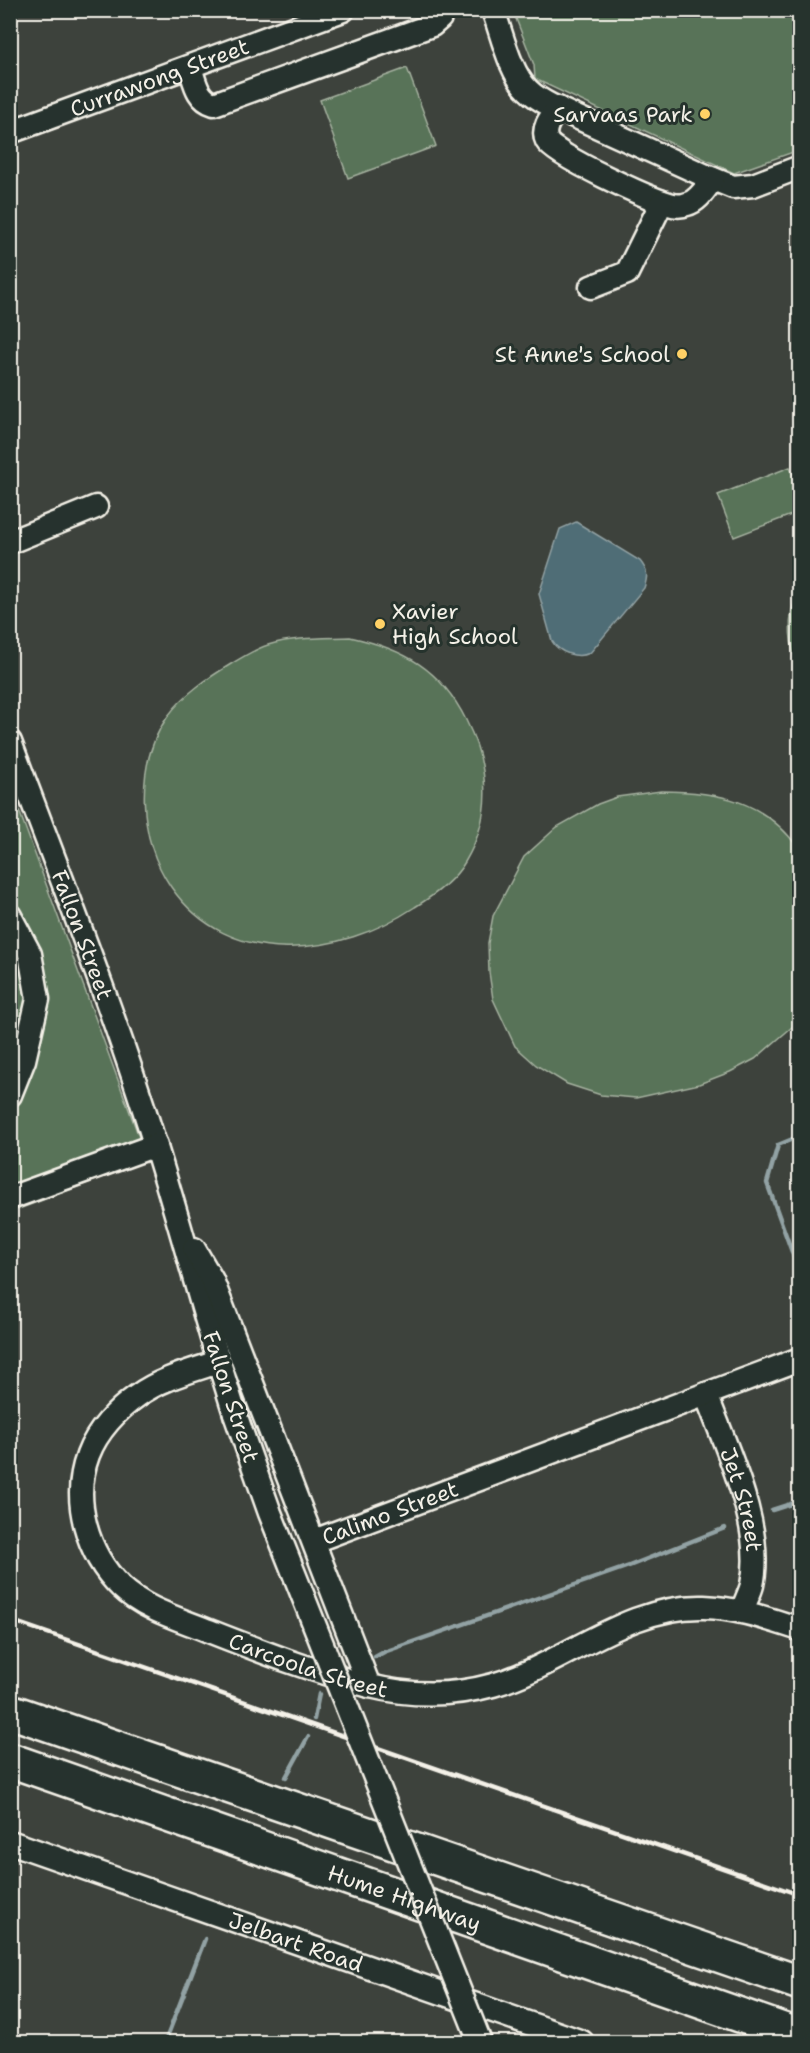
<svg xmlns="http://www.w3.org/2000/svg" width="810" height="2053" viewBox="0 0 810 2053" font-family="'Shantell Sans',sans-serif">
  <rect width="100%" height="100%" fill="#3d423c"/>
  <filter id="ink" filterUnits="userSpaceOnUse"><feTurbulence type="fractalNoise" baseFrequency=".0167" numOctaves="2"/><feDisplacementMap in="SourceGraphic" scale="12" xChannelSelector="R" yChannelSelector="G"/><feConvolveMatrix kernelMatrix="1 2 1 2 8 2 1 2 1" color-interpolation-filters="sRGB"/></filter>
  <g filter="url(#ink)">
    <g fill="#587359" stroke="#a6b2a0" stroke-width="1.5">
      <polygon points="513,11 799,11 799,150 734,173 535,79 534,65"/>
      <polygon points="407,68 436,146 348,178 320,100"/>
      <polygon points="790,467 799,491 799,512 734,537 718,495"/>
      <path d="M 799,591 L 799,676 C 791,648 784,618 799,591 Z"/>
      <path d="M 350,637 C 404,649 441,669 466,720 C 490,768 493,815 465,862 C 454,881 433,896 415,907 C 340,957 229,971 171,887 C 138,839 134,764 168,716 C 184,694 208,678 231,664 C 243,657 255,649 268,645 C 293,637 323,638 350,637 Z"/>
      <polygon points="10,786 139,1137 144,1162 11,1212"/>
      <path d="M 661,791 C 717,791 765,800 799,849 L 799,1021 L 755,1059 L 730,1072 L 699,1084 L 636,1098 L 601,1095 L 567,1084 L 536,1065 L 515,1046 L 493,999 L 489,972 L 488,943 L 493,916 L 524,857 L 557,827 L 598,804 L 617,797 Z"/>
    </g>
    <path fill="#506d76" stroke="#92a2a4" stroke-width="1.5" d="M 576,522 L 640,561 C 648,571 648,576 644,588 L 590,653 C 577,659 559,653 552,641 L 539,594 L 560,529 Z"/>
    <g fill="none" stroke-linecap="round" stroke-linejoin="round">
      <g stroke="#92a2a4" stroke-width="4.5">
        <polyline points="800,1136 778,1145 767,1183 800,1274"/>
        <polyline points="772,1510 800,1501"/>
        <polyline points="375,1657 384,1652 629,1566 725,1528"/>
        <polyline points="314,1719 319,1694"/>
        <polyline points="286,1777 308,1737"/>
        <polyline points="165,2042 205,1939"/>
      </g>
      <defs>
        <g id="minor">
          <path d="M 493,10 C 502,34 510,73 528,90 C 535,97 544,102 552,106 L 706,176 L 733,187 L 753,185 L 800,167"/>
          <path d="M 190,67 C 195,82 197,99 214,104 L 432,25 L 440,18 L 442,10"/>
          <path d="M 558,108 C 551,117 541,129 547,141 C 555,156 650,199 669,204 C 675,206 682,206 687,204 C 699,201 706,187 713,179"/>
          <path id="s1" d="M 10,132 L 343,10"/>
          <polyline points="591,287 627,273 662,202"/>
          <polyline points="10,542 96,507"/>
          <path id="s2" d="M 10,742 C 60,876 113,1008 155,1144 C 183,1233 206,1324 235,1414"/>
          <polyline points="10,916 30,954 38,999 24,1060 10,1095"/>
          <polyline points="10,1198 156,1145"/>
          <polyline points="194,1249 212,1280 369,1686"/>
          <path id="s3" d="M 218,1362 C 191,1371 160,1379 137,1396 C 117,1410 97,1431 88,1455 C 71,1500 87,1554 121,1587 C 145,1610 180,1619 209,1631 C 260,1651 317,1673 370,1686 C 410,1696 453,1696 493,1685 C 565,1664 626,1605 704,1607 C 738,1608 768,1619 800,1629"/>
          <path id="s4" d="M 706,1394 C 726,1449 765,1527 752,1585 C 750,1593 745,1602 742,1611"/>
          <path id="s5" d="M 314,1541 L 800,1359"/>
          <path id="s6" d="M 10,1842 L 582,2042"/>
        </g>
        <g id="highway">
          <polyline points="10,1711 800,1983"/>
          <path id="s7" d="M 10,1760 L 800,2036"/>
        </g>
      </defs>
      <use href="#minor" stroke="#f4f1e8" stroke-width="27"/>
      <use href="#highway" stroke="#f4f1e8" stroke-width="38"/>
      <use href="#minor" stroke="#26332d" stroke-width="22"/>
      <use href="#highway" stroke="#26332d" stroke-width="33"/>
      <polyline stroke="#f4f1e8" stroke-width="4.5" points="10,1620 800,1895"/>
      <defs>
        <polyline id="minor-bridge" points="235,1414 270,1513 480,2042"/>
      </defs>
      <use href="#minor-bridge" stroke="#f4f1e8" stroke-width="27" stroke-linecap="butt"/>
      <use href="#minor-bridge" stroke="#26332d" stroke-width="22"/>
    </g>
  </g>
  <g fill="#ffd166" stroke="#26332d" stroke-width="2">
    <circle cx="705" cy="114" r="6"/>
    <circle cx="682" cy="354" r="6"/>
    <circle cx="380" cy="624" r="6"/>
  </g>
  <g text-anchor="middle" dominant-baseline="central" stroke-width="6" stroke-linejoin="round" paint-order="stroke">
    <g font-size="22" fill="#f4f1e8" stroke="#26332d">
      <text stroke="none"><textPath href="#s1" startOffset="159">Currawong Street</textPath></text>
      <text stroke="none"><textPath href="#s2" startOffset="206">Fallon Street</textPath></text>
      <text transform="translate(231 1397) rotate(72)">Fallon Street</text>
      <text stroke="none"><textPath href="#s4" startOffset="112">Jet Street</textPath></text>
      <text stroke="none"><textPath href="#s5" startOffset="81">Calimo Street</textPath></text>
      <text stroke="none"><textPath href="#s3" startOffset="514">Carcoola Street</textPath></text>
      <text stroke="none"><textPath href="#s7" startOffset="418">Hume Highway</textPath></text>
      <text stroke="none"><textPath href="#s6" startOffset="303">Jelbart Road</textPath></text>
    </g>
    <g font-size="22" fill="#f4f1e8" stroke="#26332d" text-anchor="end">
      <text x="693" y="114">Sarvaas Park</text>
      <text x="670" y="354">St Anne's School</text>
      <text x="392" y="611" text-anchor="start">Xavier<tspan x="392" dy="25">High School</tspan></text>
    </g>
  </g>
  <rect width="810" height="2053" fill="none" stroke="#26332d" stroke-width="36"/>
  <rect x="18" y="18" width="774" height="2017" fill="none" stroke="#f4f1e8" stroke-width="2" filter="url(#ink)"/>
</svg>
